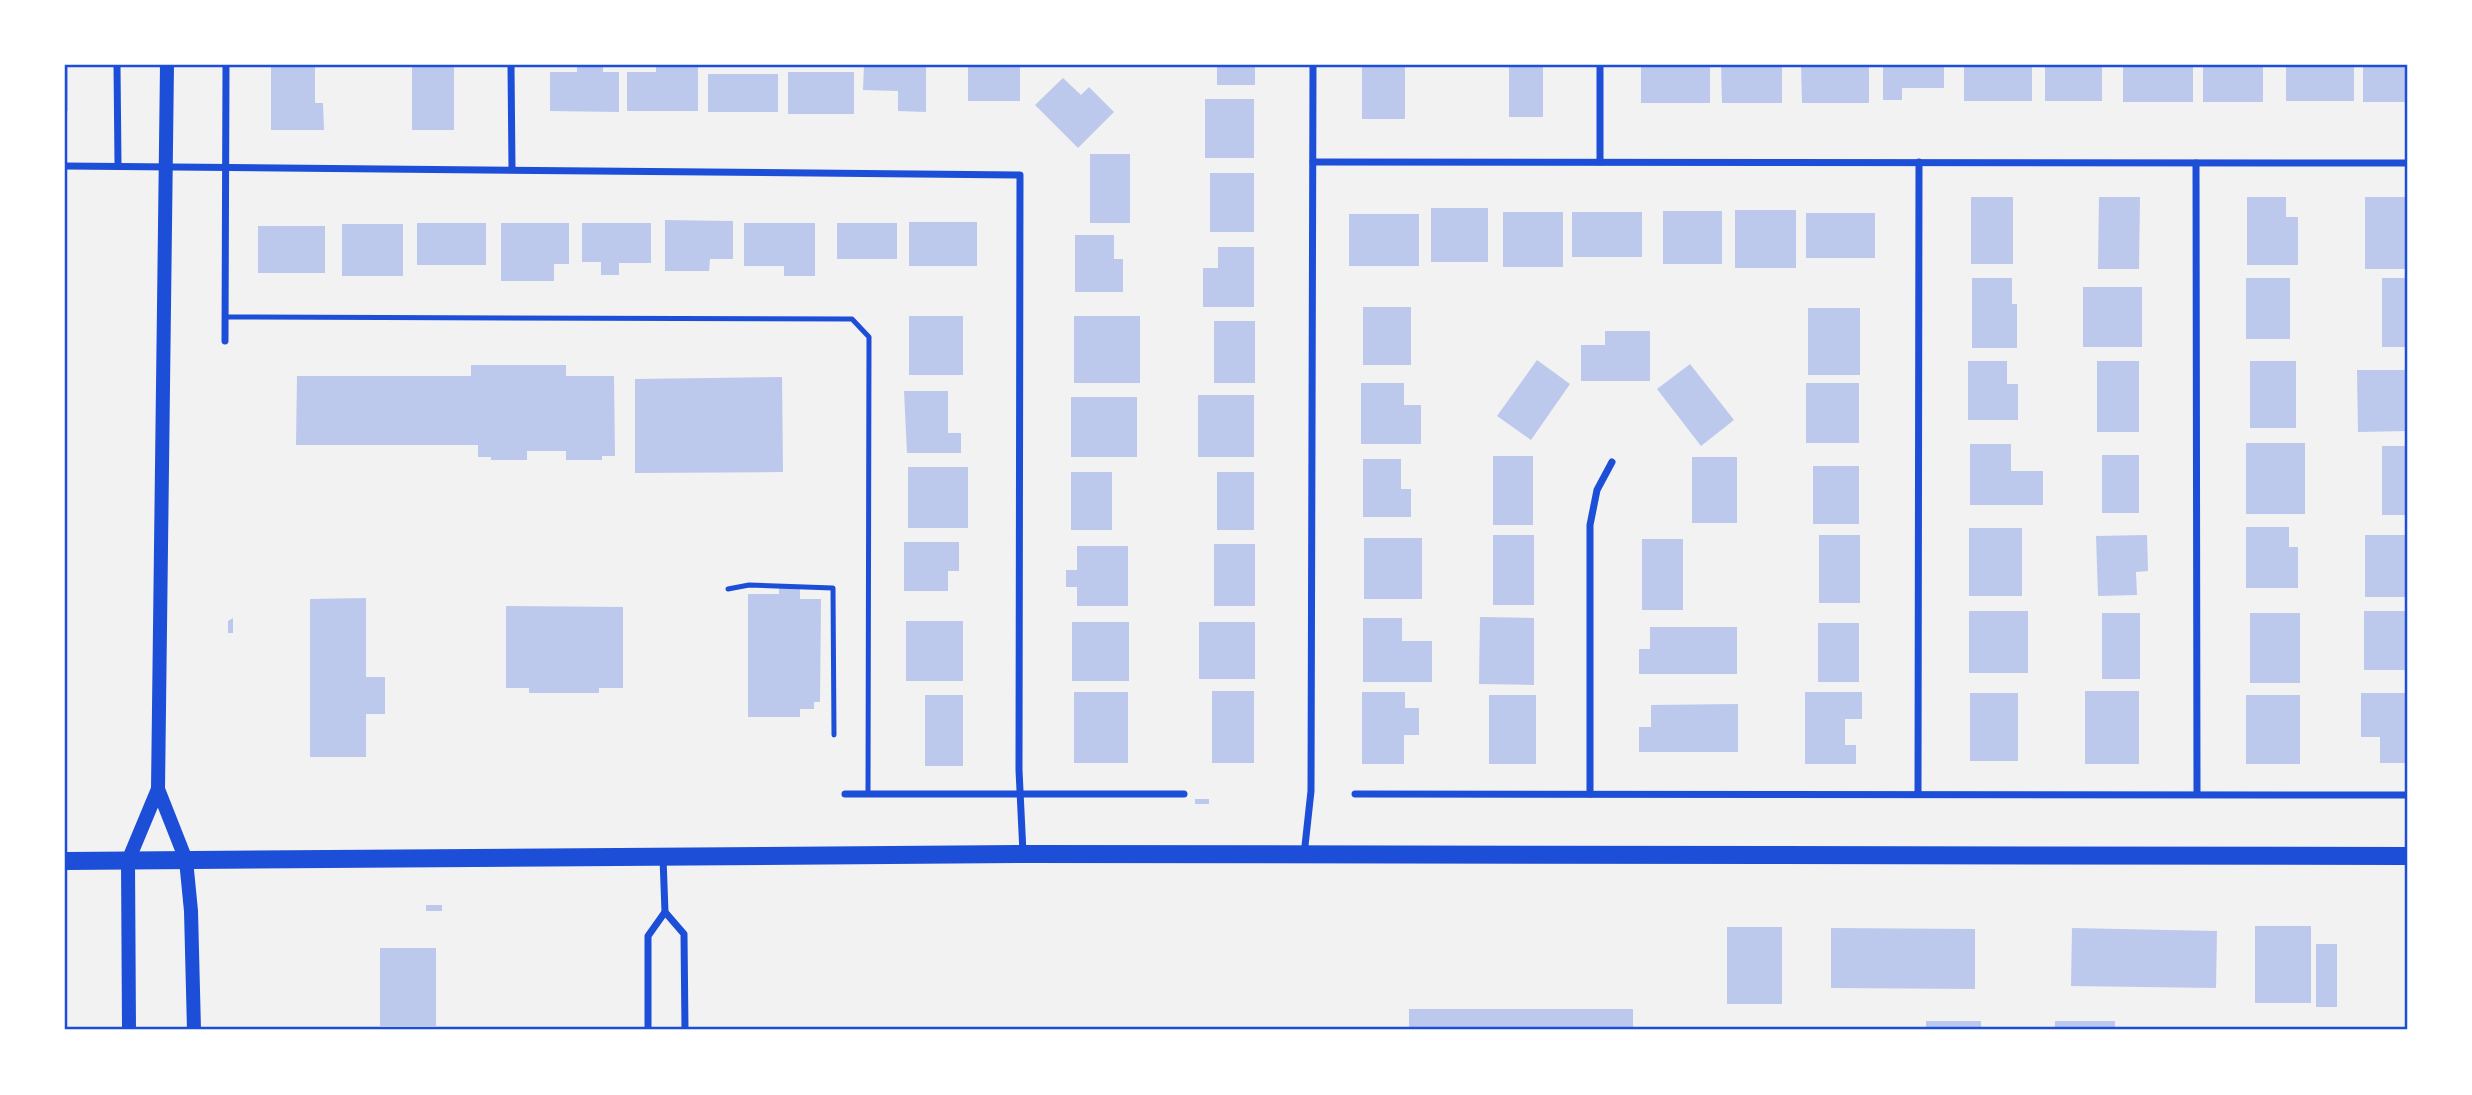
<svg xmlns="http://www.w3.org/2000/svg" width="2472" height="1095" viewBox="0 0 2472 1095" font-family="Lora,serif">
  <rect width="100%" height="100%" fill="#f2f2f2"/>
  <g fill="#bdc9ec">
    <rect x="65" y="65" width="3" height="46"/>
    <polygon points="271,65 315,65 315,103 323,103 324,130 271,130"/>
    <rect x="412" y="65" width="42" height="65"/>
    <polygon points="577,65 603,65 603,72 619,72 619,112 550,111 550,72 577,72"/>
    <polygon points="656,65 698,65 698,111 627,111 627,72 656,72"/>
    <polygon points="864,65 926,65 926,112 898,111 898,91 863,90"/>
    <rect x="968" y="65" width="52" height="36"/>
    <rect x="1217" y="65" width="38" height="20"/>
    <rect x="1362" y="65" width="43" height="54"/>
    <rect x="1509" y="65" width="34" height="52"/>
    <rect x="1641" y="65" width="69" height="38"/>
    <polygon points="1721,65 1782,65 1782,103 1722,103"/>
    <polygon points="1869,65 1869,103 1802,103 1801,66"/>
    <polygon points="1883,65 1944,65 1944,88 1902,88 1902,100 1883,100"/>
    <rect x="1964" y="65" width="68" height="36"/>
    <rect x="2045" y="65" width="57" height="36"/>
    <rect x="2123" y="65" width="70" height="37"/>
    <rect x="2203" y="65" width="60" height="37"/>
    <polygon points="2308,65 2354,65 2354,101 2286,101 2286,66"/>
    <rect x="2363" y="65" width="44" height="37"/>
    <rect x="788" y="72" width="66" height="42"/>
    <rect x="708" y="74" width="70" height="38"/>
    <polygon points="1063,78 1081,95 1089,87 1114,112 1078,148 1035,105"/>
    <rect x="1205" y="99" width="49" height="59"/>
    <rect x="1090" y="154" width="40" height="69"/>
    <rect x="1210" y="173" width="44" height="59"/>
    <rect x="1971" y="197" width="42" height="67"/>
    <polygon points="2099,197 2140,197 2139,269 2098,269"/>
    <polygon points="2247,197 2286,197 2286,217 2298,217 2298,265 2247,265"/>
    <rect x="2365" y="197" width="42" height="72"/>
    <rect x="1431" y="208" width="57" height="54"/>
    <rect x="1735" y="210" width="61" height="58"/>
    <rect x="1663" y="211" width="59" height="53"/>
    <rect x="1503" y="212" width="60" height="55"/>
    <rect x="1572" y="212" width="70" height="45"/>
    <rect x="1806" y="213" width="69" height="45"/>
    <rect x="1349" y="214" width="70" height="52"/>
    <polygon points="665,220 733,221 733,259 710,259 709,271 665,271"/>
    <rect x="909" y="222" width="68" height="44"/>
    <rect x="417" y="223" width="69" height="42"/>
    <polygon points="501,223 569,223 569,264 554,264 554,281 501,281"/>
    <polygon points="582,223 651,223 651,263 619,263 619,275 601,275 601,262 582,262"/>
    <polygon points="744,223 815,223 815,276 784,276 784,266 744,266"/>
    <rect x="837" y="223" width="60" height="36"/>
    <rect x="342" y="224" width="61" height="52"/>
    <rect x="258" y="226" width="67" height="47"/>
    <polygon points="1075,235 1114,235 1114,259 1123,259 1123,292 1075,292"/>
    <polygon points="1218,247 1254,247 1254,307 1203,307 1203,268 1218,268"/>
    <polygon points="1972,278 2012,278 2012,304 2017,304 2017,348 1972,348"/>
    <rect x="2246" y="278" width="44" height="61"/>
    <rect x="2382" y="278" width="25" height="69"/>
    <rect x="2083" y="287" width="59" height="60"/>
    <rect x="1363" y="307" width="48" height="58"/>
    <rect x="1808" y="308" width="52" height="67"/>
    <rect x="909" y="316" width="54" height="59"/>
    <rect x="1074" y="316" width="66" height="67"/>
    <rect x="1214" y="321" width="41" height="62"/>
    <polygon points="1605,331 1650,331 1650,381 1581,381 1581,345 1605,345"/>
    <polygon points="1537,360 1570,384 1531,440 1497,416"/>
    <polygon points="1968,361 2007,361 2007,384 2018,384 2018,420 1968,420"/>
    <rect x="2097" y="361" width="42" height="71"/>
    <rect x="2250" y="361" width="46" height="67"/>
    <polygon points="1690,364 1734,420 1701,446 1657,389"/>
    <polygon points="471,365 566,365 566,376 614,376 615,456 602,456 602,460 566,460 566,451 527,451 527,460 491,460 491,457 478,457 478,445 296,445 297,376 471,376"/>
    <polygon points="2357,370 2407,370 2407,431 2358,432"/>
    <polygon points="782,377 783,472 635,473 635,379"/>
    <polygon points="1361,383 1404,383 1404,405 1421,405 1421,444 1361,444"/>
    <rect x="1806" y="383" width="53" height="60"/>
    <polygon points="904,391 948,391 948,433 961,433 961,453 907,453"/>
    <rect x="1198" y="395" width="56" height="62"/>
    <rect x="1071" y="397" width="66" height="60"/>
    <rect x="2246" y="443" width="59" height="71"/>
    <polygon points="1970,444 2011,444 2011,471 2043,471 2043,505 1970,505"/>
    <rect x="2382" y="446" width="25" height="69"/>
    <rect x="2102" y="455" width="37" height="58"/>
    <rect x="1493" y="456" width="40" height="69"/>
    <rect x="1692" y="457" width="45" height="66"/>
    <polygon points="1363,459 1401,459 1401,489 1411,489 1411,517 1363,517"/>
    <rect x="1813" y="466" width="46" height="58"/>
    <rect x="908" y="467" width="60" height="61"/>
    <rect x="1071" y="472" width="41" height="58"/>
    <rect x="1217" y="472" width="37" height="58"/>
    <polygon points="2246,527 2289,527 2289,547 2298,547 2298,588 2246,588"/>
    <rect x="1969" y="528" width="53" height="68"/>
    <rect x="1493" y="535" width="41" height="70"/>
    <rect x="1819" y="535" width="41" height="68"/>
    <polygon points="2147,535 2148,571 2136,572 2137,595 2098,596 2096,536"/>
    <rect x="2365" y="535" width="42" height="62"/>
    <rect x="1364" y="538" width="58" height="61"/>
    <rect x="1642" y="539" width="41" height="71"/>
    <polygon points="904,542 959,542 959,571 948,571 948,591 904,591"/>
    <rect x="1214" y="544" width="41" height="62"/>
    <polygon points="1077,546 1128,546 1128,606 1077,606 1077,587 1066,587 1066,570 1077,570"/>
    <polygon points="779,588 800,588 800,599 821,599 820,702 814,702 814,709 800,709 800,717 748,717 748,594 779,594"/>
    <polygon points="366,598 366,677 385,677 385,714 366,714 366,757 310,757 310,599"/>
    <polygon points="506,606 623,607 623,688 599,688 599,693 529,693 529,688 506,688"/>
    <rect x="1969" y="611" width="59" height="62"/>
    <rect x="2364" y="611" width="43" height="59"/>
    <rect x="2102" y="613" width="38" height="66"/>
    <rect x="2250" y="613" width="50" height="70"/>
    <polygon points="1480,617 1534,618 1534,685 1479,684"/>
    <polygon points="233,618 233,633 228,633 228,621"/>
    <polygon points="1363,618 1402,618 1402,641 1432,641 1432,682 1363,682"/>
    <rect x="906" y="621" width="57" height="60"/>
    <rect x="1072" y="622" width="57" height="59"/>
    <rect x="1199" y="622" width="56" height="57"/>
    <rect x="1818" y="623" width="41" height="59"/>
    <polygon points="1650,627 1737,627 1737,674 1639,674 1639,649 1650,649"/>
    <rect x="1212" y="691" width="42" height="72"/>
    <rect x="2085" y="691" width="54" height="73"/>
    <rect x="1074" y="692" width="54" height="71"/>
    <polygon points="1362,692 1405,692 1405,708 1419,708 1419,735 1404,735 1404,764 1362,764"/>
    <polygon points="1805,692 1862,692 1862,719 1845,719 1845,745 1856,745 1856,764 1805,764"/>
    <rect x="1970" y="693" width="48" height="68"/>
    <polygon points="2361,693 2407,693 2407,763 2380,763 2380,737 2361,737"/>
    <rect x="925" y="695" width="38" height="71"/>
    <rect x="1489" y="695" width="47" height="69"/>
    <rect x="2246" y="695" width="54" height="69"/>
    <polygon points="1738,704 1738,752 1639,752 1639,727 1651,727 1651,705"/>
    <rect x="1195" y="799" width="14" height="5"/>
    <rect x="426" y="905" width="16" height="6"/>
    <rect x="2255" y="926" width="56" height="77"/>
    <rect x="1727" y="927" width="55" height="77"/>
    <polygon points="1831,928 1975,929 1975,989 1831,988"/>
    <polygon points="2072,928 2217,931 2216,988 2071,986"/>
    <rect x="2316" y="944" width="21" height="63"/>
    <rect x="380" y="948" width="56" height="78"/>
    <rect x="1409" y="1009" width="224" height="21"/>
    <rect x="1926" y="1021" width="55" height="9"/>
    <rect x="2055" y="1021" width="60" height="9"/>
  </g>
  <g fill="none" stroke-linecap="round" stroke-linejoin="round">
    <g stroke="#1d4ed8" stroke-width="5">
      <polyline points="226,317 852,319 869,337 868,794"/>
      <polyline points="728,589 749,585 833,588 834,735"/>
    </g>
    <g stroke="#1d4ed8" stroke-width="7">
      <polyline points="117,65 118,165"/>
      <polyline points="511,65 512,169"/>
      <polyline points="1600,65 1600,162"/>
      <polyline points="1313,162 2407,163"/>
      <polyline points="2196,163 2197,794"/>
      <polyline points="65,166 1020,175 1019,770 1023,853"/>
      <polyline points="225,341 226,65"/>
      <polyline points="845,794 1184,794"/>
      <polyline points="1355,794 2407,795"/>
      <polyline points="1590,794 1590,525 1597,490 1612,462"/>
      <polyline points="1918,794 1919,162"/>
      <polyline points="1304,855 1311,791 1313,65"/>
      <polyline points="665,912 684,934 685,1030"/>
      <polyline points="648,1030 648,936 665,912 663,858"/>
    </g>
    <g stroke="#1d4ed8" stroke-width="14">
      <polyline points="167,65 158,789 186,860 191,911 194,1030"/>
      <polyline points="129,1030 128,861 158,789"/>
    </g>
    <polyline stroke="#1d4ed8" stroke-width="18" points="65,861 1023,854 2407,856"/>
  </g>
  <rect width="2472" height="1095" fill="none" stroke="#ffffff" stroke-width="133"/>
  <rect x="66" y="66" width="2340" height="962" fill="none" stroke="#1d4ed8" stroke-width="2.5"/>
</svg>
